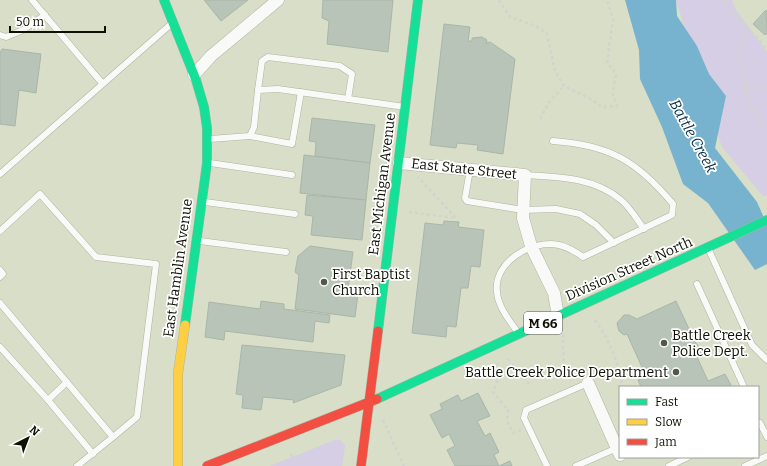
<svg xmlns="http://www.w3.org/2000/svg" width="767" height="466" viewBox="0 0 767 466" font-family="Bitter,serif">
  <rect width="100%" height="100%" fill="#d8dec7"/>
  <g fill="#d5cee5">
    <polygon points="676,0 732,0 736,10 767,52 767,195 763,196 722,147"/>
    <polygon points="335,440 340,440 345,446 342,466 270,466"/>
  </g>
  <polygon fill="#77b2ce" points="625,0 676,0 677,16 697,46 709,74 726,96 715,148 757,202 767,225 767,264 755,270 708,203 683,184 662,127 640,79 639,50"/>
  <g fill="#b8c4b7" stroke="#aab6aa">
    <polygon points="204,0 248,0 221,21"/>
    <polygon points="323,0 393,0 388,52 327,44 329,21 322,18"/>
    <polygon points="766,10 767,33 765,35 753,24"/>
    <polygon points="444,24 470,27 468,41 472,41 472,38 482,37 487,40 486,43 490,42 515,59 503,154 477,150 478,145 457,143 456,148 430,145"/>
    <polygon points="2,49 41,54 36,93 19,90 15,126 0,124 0,53"/>
    <polygon points="312,118 375,125 370,163 315,156 316,142 309,141"/>
    <polygon points="304,155 370,163 366,200 300,193"/>
    <polygon points="307,195 366,200 362,240 311,235 313,216 305,215"/>
    <polygon points="444,221 459,222 458,227 484,230 480,267 471,266 468,288 461,288 456,327 447,326 446,337 412,333 425,223 443,225"/>
    <polygon points="310,246 353,252 348,289 358,294 355,317 295,309 299,275 295,272 298,256"/>
    <polygon points="261,301 284,304 284,309 330,315 329,323 315,321 313,342 225,331 224,340 205,337 209,302 260,309"/>
    <polygon points="676,301 695,342 702,351 703,354 697,357 708,381 725,374 731,385 728,387 641,387 638,380 646,376 627,334 624,335 619,331 617,323 624,315 629,315 637,319"/>
    <polygon points="242,345 345,355 341,385 293,403 294,400 263,397 261,410 242,408 243,395 236,394"/>
    <polygon points="478,393 490,416 477,421 485,436 490,433 499,452 494,455 499,466 510,461 512,466 455,466 447,450 455,446 449,434 442,438 430,415 442,409 440,404 458,395 461,401"/>
  </g>
  <g fill="none" stroke-linecap="round" stroke-linejoin="round">
    <defs>
      <g id="lane">
        <polyline points="32,0 102,83"/>
        <polyline points="0,35 6,37 23,30 45,15"/>
        <polyline points="258,90 262,61 268,57 340,66 352,74 348,99"/>
        <polyline points="250,136 292,144 301,92"/>
        <polyline points="210,139 250,136 254,127 258,90 278,89 405,107"/>
        <polyline points="210,163 292,175"/>
        <polyline points="470,170 465,198 467,201 523,210 556,209 580,214 596,225 614,243"/>
        <polyline points="0,174 170,25"/>
        <path d="M 525,175 C 558,177 594,177 621,200 C 630,207 637,220 644,229"/>
        <polyline points="205,202 295,214"/>
        <polyline points="0,231 40,194 96,257 156,264 137,417 113,437"/>
        <polyline points="200,241 286,252"/>
        <polyline points="708,248 752,345 767,360"/>
        <polyline points="0,270 3,274 0,277"/>
        <polyline points="697,284 744,387"/>
        <polyline points="0,303 113,437 77,466"/>
        <path d="M 518,333 C 510,321 498,307 497,292 C 493,262 532,239 559,245 C 567,247 576,252 583,257 L 672,215 L 673,204 C 637,161 610,145 553,141"/>
        <polyline points="0,347 48,400 67,382"/>
        <polyline points="48,400 93,454"/>
        <polyline points="758,424 760,423 767,437"/>
        <polyline points="547,466 524,418 526,410 588,383"/>
        <polyline points="576,466 617,448"/>
        <polyline points="669,466 688,457"/>
        <polyline points="745,466 767,456"/>
      </g>
      <g id="street">
        <polyline points="194,75 211,56 278,0"/>
        <polyline points="399,163 525,175 523,218 531,246 554,293 558,316"/>
        <polyline points="588,383 620,455"/>
      </g>
      <g id="fast">
        <polyline points="164,0 196,80 204,107 207,128 207,163 185,325"/>
        <polyline points="378,331 418,0"/>
        <polyline points="377,399 767,220"/>
      </g>
      <polyline id="slow" points="178,466 178,373 185,325"/>
      <g id="jam">
        <polyline points="207,466 377,399"/>
        <polyline points="361,466 378,331"/>
      </g>
    </defs>
    <use href="#lane" stroke="#aeb3a1" stroke-width="7"/>
    <use href="#street" stroke="#aeb3a1" stroke-width="13"/>
    <use href="#fast" stroke="#aeb3a1" stroke-width="10"/>
    <use href="#slow" stroke="#aeb3a1" stroke-width="10"/>
    <use href="#jam" stroke="#aeb3a1" stroke-width="10"/>
    <g stroke="#d2d4cd" stroke-width="2.5" stroke-dasharray="3 3" stroke-linecap="butt">
      <path d="M 499,0 L 510,17 L 536,26 L 547,34 L 555,71 L 564,86 L 589,98 L 602,107 L 617,106 C 616,102 613,97 613,93 C 614,76 621,77 607,63 L 613,19 L 607,0"/>
      <polyline points="725,0 733,14 760,40 767,51"/>
      <polyline points="750,31 741,41 739,55 744,65 745,91 753,110 767,129"/>
      <polyline points="744,85 767,92"/>
      <polyline points="540,119 548,104 564,86"/>
      <polyline points="409,212 456,218 418,177"/>
      <path d="M 595,320 C 609,339 619,363 622,387"/>
      <polyline points="563,334 564,369"/>
      <polyline points="508,359 529,384"/>
      <polyline points="497,363 500,374 493,392 508,410 507,421 513,433 521,430"/>
      <polyline points="383,420 404,466"/>
      <polyline points="291,454 292,458 300,462 300,466"/>
    </g>
    <use href="#lane" stroke="#f9faf7" stroke-width="6"/>
    <use href="#street" stroke="#f9faf7" stroke-width="12"/>
    <use href="#fast" stroke="#16e098" stroke-width="9"/>
    <use href="#slow" stroke="#ffcf43" stroke-width="9"/>
    <use href="#jam" stroke="#f24e42" stroke-width="9"/>
  </g>
  <g fill="#545848" stroke="#fff" stroke-width="1.5">
    <circle cx="324" cy="282" r="4"/>
    <circle cx="664" cy="343" r="4"/>
    <circle cx="676" cy="372" r="4"/>
  </g>
  <g text-anchor="middle" dominant-baseline="central" stroke-width="3.5" stroke-linejoin="round" paint-order="stroke">
    <rect fill="#fff" stroke="#56584f" stroke-width="1" x="524" y="312" width="38" height="22" rx="3"/>
    <g font-size="13" font-weight="bold" fill="#0d1003">
      <text x="543" y="323">M 66</text>
    </g>
    <g font-size="14" fill="#0d1003" stroke="#fff">
      <text transform="translate(464 169) rotate(6)">East State Street</text>
      <text transform="translate(382 184) rotate(-83)">East Michigan Avenue</text>
      <text transform="translate(178 268) rotate(-82)">East Hamblin Avenue</text>
      <text transform="translate(629 269) rotate(-24)">Division Street North</text>
    </g>
    <g font-size="14" fill="#0d1003" stroke="#fff" text-anchor="start">
      <text x="332" y="274">First Baptist<tspan x="332" dy="16">Church</tspan></text>
      <text x="672" y="335">Battle Creek<tspan x="672" dy="16">Police Dept.</tspan></text>
      <text x="668" y="372" text-anchor="end">Battle Creek Police Department</text>
    </g>
    <g font-size="15" font-style="italic" fill="#0c3045" stroke="#fff">
      <text transform="translate(693 136) rotate(61)">Battle Creek</text>
    </g>
  </g>
  <rect x="619" y="386" width="140" height="72" fill="#ffffff" stroke="#9e9f9a"/>
  <rect x="627" y="399" width="20" height="6" fill="#16e098" stroke="#9e9f9a"/>
  <text x="655" y="406" font-size="12" fill="#0d1003">Fast</text>
  <rect x="627" y="419" width="20" height="6" fill="#ffcf43" stroke="#9e9f9a"/>
  <text x="655" y="426" font-size="12" fill="#0d1003">Slow</text>
  <rect x="627" y="439" width="20" height="6" fill="#f24e42" stroke="#9e9f9a"/>
  <text x="655" y="446" font-size="12" fill="#0d1003">Jam</text>
  <g transform="translate(28 438) rotate(42)" stroke="#ffffff" stroke-width="3" paint-order="stroke">
  <path d="M0-3L7 15L0 10L-7 15Z" fill="#0d1003"/>
  <text y="-6" font-size="11" font-weight="bold" text-anchor="middle" fill="#0d1003">N</text>
  </g>
  <path d="M10 26v6h95v-6" fill="none" stroke="#0d1003" stroke-width="2"/>
  <text x="16" y="26" font-size="12" fill="#0d1003" stroke="#ffffff" stroke-width="3" paint-order="stroke">50 m</text>
</svg>
